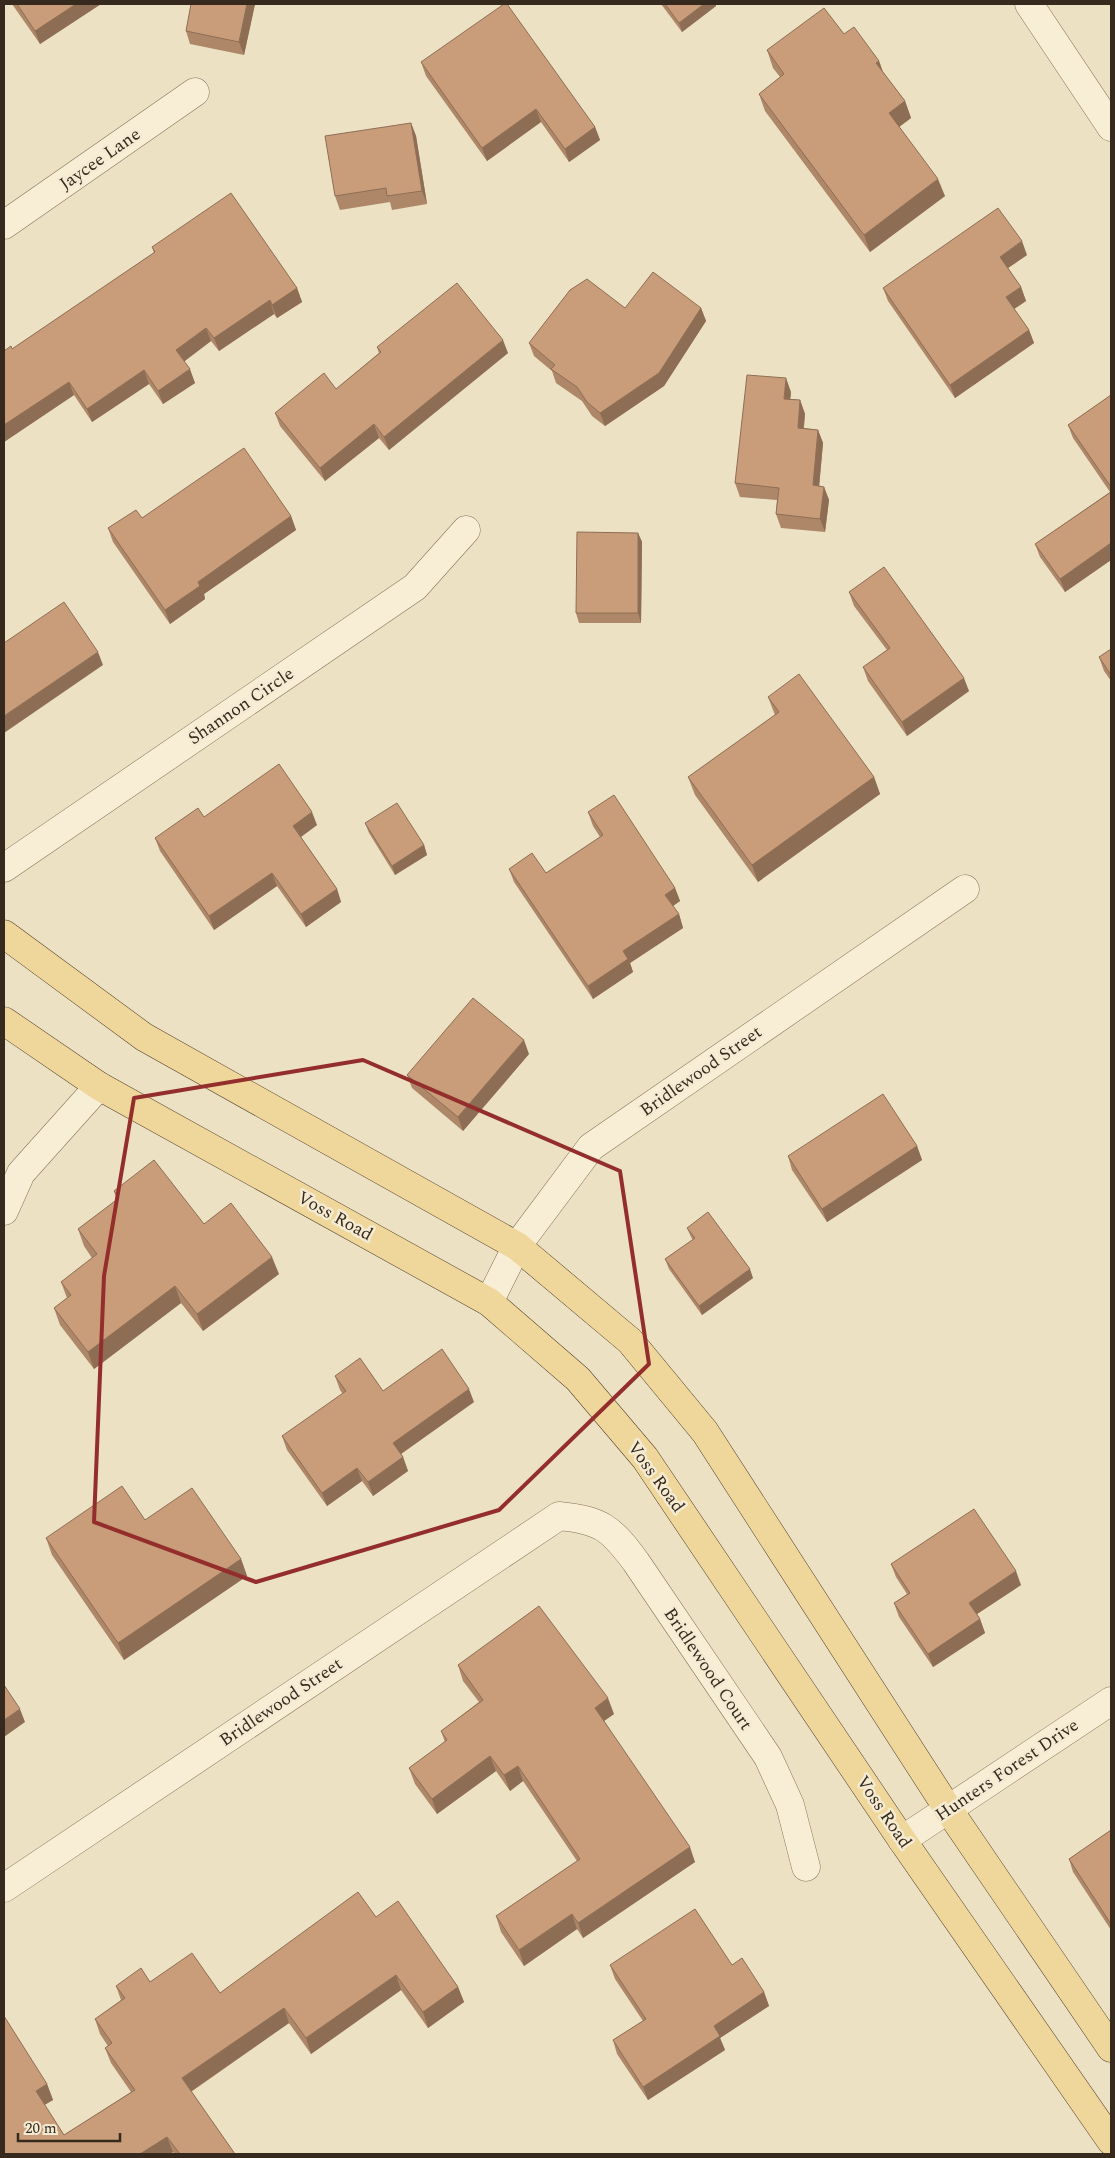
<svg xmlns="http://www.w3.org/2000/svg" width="1115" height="2158" viewBox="0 0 1115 2158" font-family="Spectral,serif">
  <rect width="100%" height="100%" fill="#ece1c3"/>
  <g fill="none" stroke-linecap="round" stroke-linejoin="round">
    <defs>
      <g id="minor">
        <polyline points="1029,4 1111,127"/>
        <polyline points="4,225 195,92"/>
        <polyline points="4,868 415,587 466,530"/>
        <polyline points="4,1211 21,1173 99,1086"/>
        <polyline points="489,1302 517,1246 591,1147 965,889"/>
        <polyline points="902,1840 1111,1701"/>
        <path d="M 4,1888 L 559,1516 C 601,1520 611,1528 636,1562 L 768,1757 L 790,1805 L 806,1867"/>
      </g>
      <g id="major">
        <polyline points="4,934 144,1037 517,1246 630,1341 705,1432 948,1809 1111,2048"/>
        <polyline points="4,1021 99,1086 489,1302 578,1379 645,1458 902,1840 1111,2141"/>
      </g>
    </defs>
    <use href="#minor" stroke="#86735a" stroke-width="29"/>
    <use href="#major" stroke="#54412e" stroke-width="29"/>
    <use href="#minor" stroke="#f8eed6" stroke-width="28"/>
    <use href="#major" stroke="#efd79b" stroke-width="28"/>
  </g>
  <g fill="#ae8769">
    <polygon points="12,4 101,4 40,44"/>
    <polygon points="255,4 244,55 190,44 186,31"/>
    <polygon points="661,4 716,4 716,6 682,32"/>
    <polygon points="844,34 879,61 883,72 905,101 911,118 899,127 945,196 870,252 765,111 759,94 780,77 773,68 767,50"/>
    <polygon points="421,62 595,127 600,140 569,162 541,122 487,161 426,76"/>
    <polygon points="411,123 416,136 427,204 392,210 390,202 340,210 335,196"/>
    <polygon points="152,247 297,288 302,302 277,318 274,314 219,351 211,341 184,361 195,383 163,404 149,384 92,422 74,395 4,442 4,351 12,349 154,253"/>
    <polygon points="1027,255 1008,268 1021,287 1026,301 1014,309 1029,330 1034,343 955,398 888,301 883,288"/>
    <polygon points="625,308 701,308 706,321 664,386 605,426 592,416 582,401 556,383 552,371 534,356 529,343"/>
    <polygon points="377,347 508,353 389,450 379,438 325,481 280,426 275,413 336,389 379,353"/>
    <polygon points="791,392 790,399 800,400 805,414 804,428 818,430 823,443 819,486 824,487 829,500 825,532 781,528 776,514 777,500 740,497 735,483"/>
    <polygon points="1111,395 1111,560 1065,592 1040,557 1035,544 1110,492 1073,438 1068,425"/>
    <polygon points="291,516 296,530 204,594 205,599 170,624 113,542 108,528 142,518"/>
    <polygon points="638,533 642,542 641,623 579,623 576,613"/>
    <polygon points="849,592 969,691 907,736 868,681 863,667 887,650 854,606"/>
    <polygon points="1111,649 1111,681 1104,671 1099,657"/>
    <polygon points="768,697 874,777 880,794 758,882 695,795 688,777 775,715"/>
    <polygon points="588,812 675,888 680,901 673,906 679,914 683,928 630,963 633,972 593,999 514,882 509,869 546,873 600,837 593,826"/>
    <polygon points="204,817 317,825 301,837 337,889 341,902 306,927 277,886 214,930 160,851 155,838"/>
    <polygon points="365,823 424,845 427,855 395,875 369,833"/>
    <polygon points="529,1054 463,1131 412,1088 407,1075"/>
    <polygon points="917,1146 922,1160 827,1222 792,1170 788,1156"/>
    <polygon points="114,1191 204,1224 279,1274 203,1331 181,1303 94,1369 60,1325 54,1308 67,1298 61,1282 92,1258 84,1246 78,1229 117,1200"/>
    <polygon points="687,1228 753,1278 702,1315 669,1269 665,1259 693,1240 691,1237"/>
    <polygon points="335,1376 383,1391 474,1402 401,1454 403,1457 408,1471 373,1496 362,1481 327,1506 287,1450 282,1436 343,1394 340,1390"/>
    <polygon points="145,1520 241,1559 247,1576 124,1660 52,1555 46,1538"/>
    <polygon points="891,1564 1021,1585 977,1614 980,1619 985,1633 933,1667 899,1617 894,1603 907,1594 896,1577"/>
    <polygon points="458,1665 614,1714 604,1721 695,1862 583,1938 577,1929 524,1966 501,1932 496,1916 577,1861 523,1781 510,1791 496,1771 437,1814 415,1784 409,1768 445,1742 441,1731 479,1702 463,1681"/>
    <polygon points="1111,1830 1111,1930 1073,1872 1069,1859"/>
    <polygon points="376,1917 458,1987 464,2002 428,2028 401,1990 311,2054 289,2023 191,2092 235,2154 174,2154 173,2152 170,2154 4,2154 47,2084 53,2100 44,2105 64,2135 131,2092 111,2063 105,2048 108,2046 100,2034 95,2019 121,2000 116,1986 150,1982 220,1993"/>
    <polygon points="610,1965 732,1965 764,1992 769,2006 720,2038 725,2050 648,2100 617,2054 613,2040 643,2021 615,1979"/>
  </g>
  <g fill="#8d6e55">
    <polygon points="76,4 101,4 40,44 35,31"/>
    <polygon points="247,4 255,4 244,55 239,42"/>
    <polygon points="704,4 716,4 716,6 682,32 679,23"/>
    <polygon points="879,61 885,78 876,63"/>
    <polygon points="905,101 911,118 895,130 889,113"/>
    <polygon points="536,109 541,122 487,161 482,148"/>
    <polygon points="411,123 416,136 427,204 422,191"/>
    <polygon points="595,127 600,140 569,162 565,149"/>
    <polygon points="938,179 945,196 870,252 864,235"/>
    <polygon points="1022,241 1027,255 1005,270 1000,257"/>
    <polygon points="1021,287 1026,301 1011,311 1006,297"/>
    <polygon points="297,288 302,302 277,318 272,305"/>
    <polygon points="270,300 274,314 219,351 214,338"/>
    <polygon points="701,308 706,321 664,386 605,426 600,413"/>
    <polygon points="206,328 211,341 181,364 176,350"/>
    <polygon points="1029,330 1034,343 955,398 950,385"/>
    <polygon points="503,340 508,353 389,450 384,437"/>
    <polygon points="190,369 195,383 163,404 158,391"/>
    <polygon points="144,370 149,384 92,422 87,409"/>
    <polygon points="786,378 791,392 789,412 784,399"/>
    <polygon points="69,382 74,395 4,442 4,425"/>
    <polygon points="800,400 805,414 802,441 798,428"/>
    <polygon points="374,424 379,438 325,481 320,468"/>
    <polygon points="818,430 823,443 818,499 813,485"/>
    <polygon points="824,487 829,500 825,532 820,519"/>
    <polygon points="291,516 296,530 204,594 205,599 170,624 165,610 198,582"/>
    <polygon points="638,533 642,542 641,623 638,613"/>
    <polygon points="1111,543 1111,560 1065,592 1060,579"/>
    <polygon points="98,652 103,665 4,733 4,716"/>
    <polygon points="964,678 969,691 907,736 902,722"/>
    <polygon points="874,777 880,794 758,882 752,865"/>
    <polygon points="312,812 317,825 298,839 293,826"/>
    <polygon points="424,845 427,855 395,875 392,866"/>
    <polygon points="272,873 277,886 214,930 209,916"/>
    <polygon points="675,888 680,901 670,908 665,895"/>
    <polygon points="337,889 341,902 306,927 301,914"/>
    <polygon points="679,914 683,928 630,963 633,972 593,999 588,986 623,951"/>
    <polygon points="524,1040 529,1054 463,1131 458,1117"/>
    <polygon points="917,1146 922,1160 827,1222 822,1209"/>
    <polygon points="272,1257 279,1274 203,1331 197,1314"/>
    <polygon points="750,1269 753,1278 702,1315 699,1306"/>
    <polygon points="175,1286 181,1303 94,1369 88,1352"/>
    <polygon points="469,1389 474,1402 398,1456 393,1443"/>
    <polygon points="403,1457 408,1471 373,1496 368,1482"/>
    <polygon points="357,1468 362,1481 327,1506 322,1493"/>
    <polygon points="241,1559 247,1576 124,1660 118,1643"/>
    <polygon points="1016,1571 1021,1585 974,1616 969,1603"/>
    <polygon points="980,1619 985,1633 933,1667 928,1654"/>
    <polygon points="608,1698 614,1714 601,1723 595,1708"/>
    <polygon points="20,1709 25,1722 4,1737 4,1720"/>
    <polygon points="490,1756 496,1771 437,1814 432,1799"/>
    <polygon points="518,1766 523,1781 510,1791 504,1775"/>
    <polygon points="690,1847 695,1862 583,1938 578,1923"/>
    <polygon points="572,1914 577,1929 524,1966 519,1950"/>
    <polygon points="396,1975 401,1990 311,2054 306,2038"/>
    <polygon points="458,1987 464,2002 428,2028 423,2012"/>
    <polygon points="764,1992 769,2006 720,2038 725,2050 648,2100 643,2087 714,2026"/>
    <polygon points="284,2008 289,2023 187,2094 182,2078"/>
    <polygon points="47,2084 53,2100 41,2107 36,2091"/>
    <polygon points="167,2137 173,2152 170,2154 140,2154"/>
  </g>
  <g fill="#ca9d7a" stroke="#8d6e55">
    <polygon points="17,4 76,4 35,31"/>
    <polygon points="191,4 247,4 239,42 186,31"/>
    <polygon points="504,4 507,4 595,127 565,149 536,109 482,148 421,62"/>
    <polygon points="665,4 704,4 679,23"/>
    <polygon points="824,8 844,34 854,27 879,61 876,63 905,101 889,113 938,179 864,235 759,94 784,74 767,50"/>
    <polygon points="411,123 422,191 387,196 386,188 335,196 325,136"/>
    <polygon points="231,193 297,288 272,305 270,300 214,338 206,328 176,350 190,369 158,391 144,370 87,409 69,382 4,425 4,351 11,346 12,349 155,252 152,247"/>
    <polygon points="998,208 1022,241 1000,257 1021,287 1006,297 1029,330 950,385 883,288"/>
    <polygon points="653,272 701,308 659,373 600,413 587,402 577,387 551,369 555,365 529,343 570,290 587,279 625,308"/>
    <polygon points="457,283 503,340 384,437 374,424 320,468 275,413 324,373 336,389 381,352 377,347"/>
    <polygon points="747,375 786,378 784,399 800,400 798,428 818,430 813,485 824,487 820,519 776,514 779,488 735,483"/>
    <polygon points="1111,395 1111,487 1068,425"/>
    <polygon points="244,448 291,516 198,582 200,586 165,610 108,528 136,510 142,518"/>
    <polygon points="1111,492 1111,543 1060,579 1035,544"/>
    <polygon points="577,532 638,533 638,613 576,613"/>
    <polygon points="884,567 964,678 902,722 863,667 890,648 849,592"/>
    <polygon points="64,602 98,652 4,716 4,643"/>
    <polygon points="1111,649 1111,675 1099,657"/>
    <polygon points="799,674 874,777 752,865 688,777 779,712 768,697"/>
    <polygon points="279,764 312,812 293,826 337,889 301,914 272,873 209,916 155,838 198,808 204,817"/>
    <polygon points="614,795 675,888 665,895 679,914 623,951 628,959 588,986 509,869 532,853 546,873 603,835 588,812"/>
    <polygon points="397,803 424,845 392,866 365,823"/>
    <polygon points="473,998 524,1040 458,1117 407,1075"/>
    <polygon points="883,1094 917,1146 822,1209 788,1156"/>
    <polygon points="154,1160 204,1224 231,1203 272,1257 197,1314 175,1286 88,1352 54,1308 71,1295 61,1282 97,1254 78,1229 119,1198 114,1191"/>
    <polygon points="708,1212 750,1269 699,1306 665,1259 695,1238 687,1228"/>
    <polygon points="442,1349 469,1389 393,1443 403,1457 368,1482 357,1468 322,1493 282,1436 346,1391 335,1376 360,1358 383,1391"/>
    <polygon points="122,1486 145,1520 192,1488 241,1559 118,1643 46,1538"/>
    <polygon points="974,1509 1016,1571 969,1603 980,1619 928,1654 894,1603 910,1593 891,1564"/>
    <polygon points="539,1606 608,1698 595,1708 690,1847 578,1923 572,1914 519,1950 496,1916 580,1859 518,1766 504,1775 490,1756 432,1799 409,1768 447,1740 441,1731 483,1700 458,1665"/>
    <polygon points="4,1685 20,1709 4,1720"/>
    <polygon points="1111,1830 1111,1924 1069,1859"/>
    <polygon points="358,1892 376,1917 398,1901 458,1987 423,2012 396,1975 306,2038 284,2008 182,2078 235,2154 180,2154 167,2137 140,2154 4,2154 4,2016 47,2084 36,2091 64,2135 135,2090 105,2048 112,2043 95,2019 125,1998 116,1986 141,1968 150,1982 192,1953 220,1993"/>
    <polygon points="695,1909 732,1965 742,1958 764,1992 714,2026 720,2036 643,2087 613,2040 646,2019 610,1965"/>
  </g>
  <path fill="none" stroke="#932e2c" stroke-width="4" stroke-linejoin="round" d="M 363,1060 L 620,1171 L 649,1364 L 499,1510 L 256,1582 L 94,1522 L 104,1276 L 134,1098 Z"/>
  <g text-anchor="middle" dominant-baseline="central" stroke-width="5" stroke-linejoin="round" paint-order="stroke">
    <g font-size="18" fill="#362a1e" stroke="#f4ebd2">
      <text transform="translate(100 159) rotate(-35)">Jaycee Lane</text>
      <text transform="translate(241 706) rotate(-34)">Shannon Circle</text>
      <text transform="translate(701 1071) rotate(-35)">Bridlewood Street</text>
      <text transform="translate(335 1216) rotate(29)">Voss Road</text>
      <text transform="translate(656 1477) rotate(54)">Voss Road</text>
      <text transform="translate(708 1669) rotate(56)">Bridlewood Court</text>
      <text transform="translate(281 1702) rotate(-34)">Bridlewood Street</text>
      <text transform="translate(1007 1770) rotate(-34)">Hunters Forest Drive</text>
      <text transform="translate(884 1812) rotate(56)">Voss Road</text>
    </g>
  </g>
  <rect width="1115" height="2158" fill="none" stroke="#362a1e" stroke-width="10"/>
  <path d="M18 2133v8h102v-8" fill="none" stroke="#362a1e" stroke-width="2.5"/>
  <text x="25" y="2133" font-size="15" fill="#362a1e" stroke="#f4ebd2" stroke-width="4" paint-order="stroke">20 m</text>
</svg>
